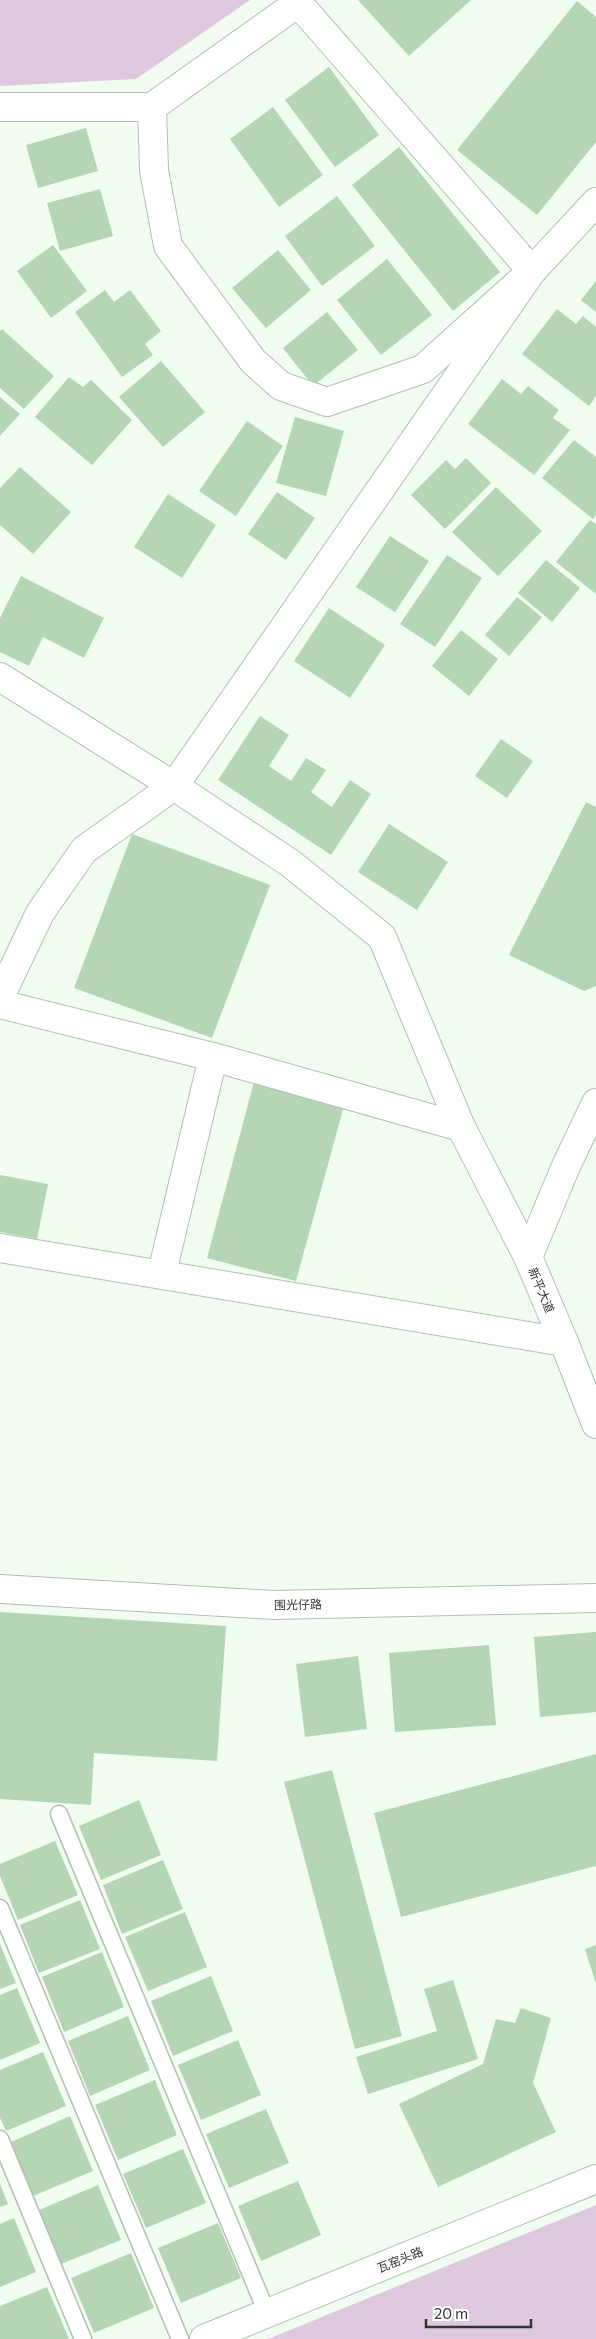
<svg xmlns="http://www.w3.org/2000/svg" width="596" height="2339" viewBox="0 0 596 2339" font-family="Commissioner,'Noto Sans SC',sans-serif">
  <rect width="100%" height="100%" fill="#f1fdf1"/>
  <g fill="#dec9df">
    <polygon points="0,0 250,0 136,79 0,86"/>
    <polygon points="596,2205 596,2339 268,2339"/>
  </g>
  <g fill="#b4d6b4">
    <polygon points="358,0 471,0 409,56"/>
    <polygon points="577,1 596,17 596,142 537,215 457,150"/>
    <polygon points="329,67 379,135 335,167 285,100"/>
    <polygon points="273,107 323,175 279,207 230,139"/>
    <polygon points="86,128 98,171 38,188 26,145"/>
    <polygon points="399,147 500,272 453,311 352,185"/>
    <polygon points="100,189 113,236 60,251 47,203"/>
    <polygon points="337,196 375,246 322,286 285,236"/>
    <polygon points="53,245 87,291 51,318 17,271"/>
    <polygon points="278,250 311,290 266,328 232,288"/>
    <polygon points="387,259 432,315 381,355 337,300"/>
    <polygon points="596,281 596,312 581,300"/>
    <polygon points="105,290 114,302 130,290 161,331 145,344 153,355 122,377 75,312"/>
    <polygon points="557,309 576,324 583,316 596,327 596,396 589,406 522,354"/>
    <polygon points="327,312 358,350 313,386 283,348"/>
    <polygon points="2,329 54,376 24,409 0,388 0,331"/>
    <polygon points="161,361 205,412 163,447 119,397"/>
    <polygon points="69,377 83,387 91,380 132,420 92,465 35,417"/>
    <polygon points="502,379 521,394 528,386 559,410 553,418 570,430 534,475 468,424"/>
    <polygon points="0,397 20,414 0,436"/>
    <polygon points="295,417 344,431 326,496 276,483"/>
    <polygon points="247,421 283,446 236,516 199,491"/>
    <polygon points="574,440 596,457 596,515 593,519 542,478"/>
    <polygon points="466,458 491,483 445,529 411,495 446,460 455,469"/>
    <polygon points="20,467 71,512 33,554 0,525 0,488"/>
    <polygon points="496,487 542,531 498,576 452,532"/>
    <polygon points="277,492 315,518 286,560 248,534"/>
    <polygon points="168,494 216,525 182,578 134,547"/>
    <polygon points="590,520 596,524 596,594 556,562"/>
    <polygon points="390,536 429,561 395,612 356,587"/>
    <polygon points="447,555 482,578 435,647 400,624"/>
    <polygon points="546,560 580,588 552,622 518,593"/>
    <polygon points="21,576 104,618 84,658 43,637 29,666 0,652 0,618"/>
    <polygon points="517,597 542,617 509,656 485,635"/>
    <polygon points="329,608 385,645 350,698 294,661"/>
    <polygon points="461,630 498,659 469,696 432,666"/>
    <polygon points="260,716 289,735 269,766 291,781 306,758 326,770 311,792 332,807 350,780 371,794 331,855 218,780"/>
    <polygon points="501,739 533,761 507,798 475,776"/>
    <polygon points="586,802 596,807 596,986 584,991 509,955"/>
    <polygon points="389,824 448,862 417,910 358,872"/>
    <polygon points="132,834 270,885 212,1038 74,988"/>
    <polygon points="254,1082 344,1106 296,1281 207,1258"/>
    <polygon points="0,1175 48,1184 37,1239 0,1232"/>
    <polygon points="0,1612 226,1626 217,1761 94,1753 91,1805 0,1799"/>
    <polygon points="596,1632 596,1712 540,1717 534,1637"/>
    <polygon points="489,1645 496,1725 395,1732 389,1653"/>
    <polygon points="358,1656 367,1729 305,1737 296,1664"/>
    <polygon points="596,1754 596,1866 401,1917 374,1813"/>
    <polygon points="332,1770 402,2036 355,2049 284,1782"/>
    <polygon points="139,1800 161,1855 101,1880 79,1826"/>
    <polygon points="55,1841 78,1895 18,1920 0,1876 0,1864"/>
    <polygon points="163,1860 183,1909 122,1934 103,1885"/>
    <polygon points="80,1900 100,1949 39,1973 20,1925"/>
    <polygon points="185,1912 207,1967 148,1991 125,1937"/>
    <polygon points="0,1944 16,1983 0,1989"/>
    <polygon points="596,1945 596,1984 585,1949"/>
    <polygon points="102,1952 124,2007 64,2032 42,1977"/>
    <polygon points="211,1976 233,2031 173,2056 151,2001"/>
    <polygon points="453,1980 478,2059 368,2094 356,2057 437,2031 424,1989"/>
    <polygon points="17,1988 40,2043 0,2060 0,1995"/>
    <polygon points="521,2008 551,2018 533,2083 556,2132 438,2187 399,2104 483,2064 496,2019 515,2023"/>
    <polygon points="128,2016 150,2070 90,2096 68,2041"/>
    <polygon points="238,2040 261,2095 201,2120 178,2065"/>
    <polygon points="43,2052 66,2106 6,2131 0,2118 0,2070"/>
    <polygon points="155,2080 177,2135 118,2160 95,2105"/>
    <polygon points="266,2109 289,2163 229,2188 206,2134"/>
    <polygon points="70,2116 93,2171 33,2196 11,2142"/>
    <polygon points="183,2149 206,2203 146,2228 123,2174"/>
    <polygon points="298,2181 321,2235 261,2261 238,2206"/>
    <polygon points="0,2184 8,2204 0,2207"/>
    <polygon points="98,2185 121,2240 61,2264 39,2210"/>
    <polygon points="14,2218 36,2272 0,2287 0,2224"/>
    <polygon points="218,2223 241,2278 181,2303 158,2248"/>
    <polygon points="131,2253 154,2308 94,2333 71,2278"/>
    <polygon points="47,2287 69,2339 0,2339 0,2306"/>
  </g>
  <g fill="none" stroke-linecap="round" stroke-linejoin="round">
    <defs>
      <g id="lane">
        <polyline points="59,1814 267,2313"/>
        <polyline points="0,1908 180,2339"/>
        <polyline points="0,2139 83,2339"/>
      </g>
      <g id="street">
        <polyline points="295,0 298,3 532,271 423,369 327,402 281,386 253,361 168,246 154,170 152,107 298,3"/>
        <polyline points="0,107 152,107"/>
        <polyline points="0,677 174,786 84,850 40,913 0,997"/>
        <polyline points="0,1004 213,1057 461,1127"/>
        <polyline points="0,1248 564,1342"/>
        <polyline points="528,1257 461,1127 382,937 290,863 174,786 532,271 596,202"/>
        <polyline points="162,1273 213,1057"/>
        <polyline points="0,1589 274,1605 596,1598"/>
        <polyline points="204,2339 596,2179"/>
      </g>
      <polyline id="secondary" points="596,1103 566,1166 528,1257 564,1342 596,1424"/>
    </defs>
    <use href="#lane" stroke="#b4bfb4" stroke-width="19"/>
    <use href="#street" stroke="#b4bfb4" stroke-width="30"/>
    <use href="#secondary" stroke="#b4bfb4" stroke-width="30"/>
    <use href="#lane" stroke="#fff" stroke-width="16"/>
    <use href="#street" stroke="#fff" stroke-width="28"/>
    <use href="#secondary" stroke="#fff" stroke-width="28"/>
  </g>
  <g text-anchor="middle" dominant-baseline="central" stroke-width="4" stroke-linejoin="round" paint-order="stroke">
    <g font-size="12" fill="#313631" stroke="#fff">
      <text transform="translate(542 1290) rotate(67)">新平大道</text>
      <text transform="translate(298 1604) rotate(-1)">围光仔路</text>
      <text transform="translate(400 2259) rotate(-22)">瓦窑头路</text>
    </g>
  </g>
  <path d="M426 2319v8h105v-8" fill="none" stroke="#313631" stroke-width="2.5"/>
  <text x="434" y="2319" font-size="15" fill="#313631" stroke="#ffffff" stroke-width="4" paint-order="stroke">20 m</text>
</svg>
